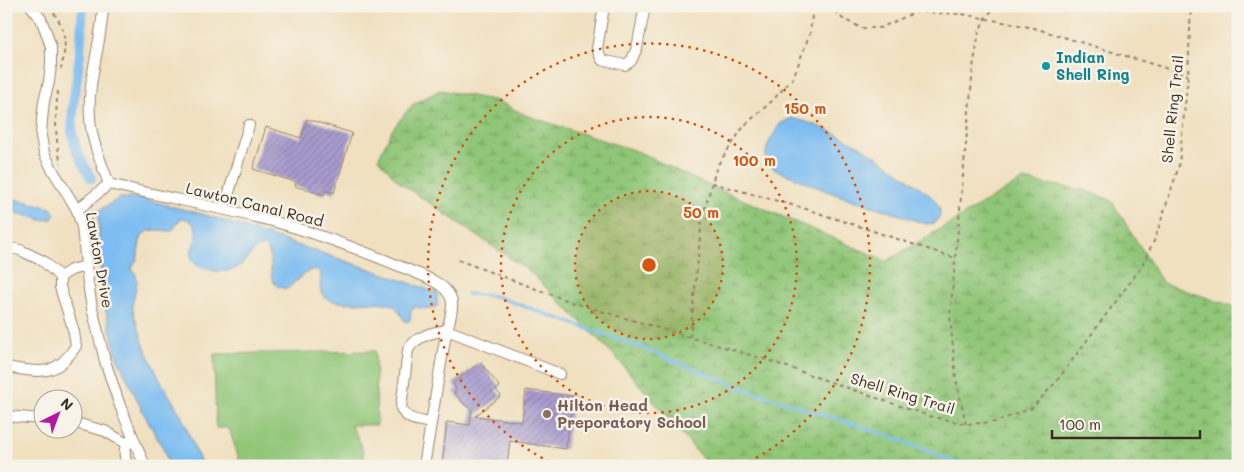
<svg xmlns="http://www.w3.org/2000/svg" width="1244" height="472" viewBox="0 0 1244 472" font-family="Mali,sans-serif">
  <defs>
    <pattern id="wetland-marsh" width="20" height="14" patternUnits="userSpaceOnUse" patternTransform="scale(1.25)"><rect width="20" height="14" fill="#90c678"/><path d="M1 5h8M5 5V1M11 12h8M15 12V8" fill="none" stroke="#77a162"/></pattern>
    <pattern id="building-hatch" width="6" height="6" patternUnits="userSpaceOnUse" patternTransform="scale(1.25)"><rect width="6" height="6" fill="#a89ccf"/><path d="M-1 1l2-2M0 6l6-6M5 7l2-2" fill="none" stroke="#8a7fa7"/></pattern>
  </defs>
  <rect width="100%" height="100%" fill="#f7f3e8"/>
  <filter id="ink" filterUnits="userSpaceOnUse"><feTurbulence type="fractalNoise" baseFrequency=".02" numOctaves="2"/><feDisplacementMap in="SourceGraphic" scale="10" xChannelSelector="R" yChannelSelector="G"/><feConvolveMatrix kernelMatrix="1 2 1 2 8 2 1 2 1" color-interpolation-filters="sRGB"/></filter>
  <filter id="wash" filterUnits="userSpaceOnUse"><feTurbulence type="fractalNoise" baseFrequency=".0096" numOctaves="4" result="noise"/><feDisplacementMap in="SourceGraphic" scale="20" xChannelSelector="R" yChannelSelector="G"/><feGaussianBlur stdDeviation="1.12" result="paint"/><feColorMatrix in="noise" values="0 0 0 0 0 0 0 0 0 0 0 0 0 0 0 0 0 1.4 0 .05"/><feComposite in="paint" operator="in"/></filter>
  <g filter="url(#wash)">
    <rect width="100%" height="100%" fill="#f0e0c0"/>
    <path fill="#90c678" stroke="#66784b" d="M 375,351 L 377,425 L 350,425 C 359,437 365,451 364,466 L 241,466 L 229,428 L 216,428 L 214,354 Z"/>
    <polygon fill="url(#wetland-marsh)" stroke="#66784b" points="440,90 498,101 525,115 639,152 694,179 887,261 1022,180 1084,190 1111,200 1163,283 1238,308 1238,466 709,466 615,356 530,272 399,182 378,159 392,130 412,105"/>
    <g fill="#7dbdf1" stroke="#5c7488">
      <path d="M 791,118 C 834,127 880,157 915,184 C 922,189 934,197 938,205 C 940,207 940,213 940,216 L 935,223 L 926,224 L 897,214 L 829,192 L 774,169 L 765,157 L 768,144 L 780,124 Z"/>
      <polygon points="6,197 51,208 55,214 52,219 42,220 6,210"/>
      <path d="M 120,198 L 139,198 L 206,215 L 379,272 L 437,293 L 437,306 L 430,309 L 414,307 L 411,310 L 410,320 L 406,322 C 400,316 399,307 390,304 C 375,299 329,309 322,294 C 319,288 321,280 321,274 L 316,269 C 305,270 296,282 287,289 C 265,286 274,268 269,253 C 269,251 266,248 265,246 C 249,245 246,276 216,271 C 208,270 195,267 192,259 C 188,249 202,237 194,225 C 191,220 187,219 181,218 L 172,231 C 166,231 161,230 156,230 C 139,230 140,243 138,255 C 138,261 133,264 132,269 L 136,275 L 137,282 L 132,305 L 134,314 L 145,348 L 160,380 L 181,415 L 202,466 L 169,466 L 164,450 L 144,414 L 117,357 L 105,307 L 101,275 L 98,211 Z"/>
    </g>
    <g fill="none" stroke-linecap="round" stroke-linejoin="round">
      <polyline stroke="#7dbdf1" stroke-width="3" points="467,294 495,296 648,350 741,388 896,438 963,466"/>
      <polyline stroke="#7dbdf1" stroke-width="10" points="83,6 80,54 73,106 72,132 77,152 91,178"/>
    </g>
    <g id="blocks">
      <g fill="url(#building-hatch)">
        <polygon points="307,119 352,133 334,193 325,190 324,195 295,186 296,182 253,169 266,127 301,138"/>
        <polygon points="480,362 500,387 496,390 501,396 475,416 522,422 526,390 573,396 566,449 510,441 507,466 442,466 447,422 470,425 471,416 472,410 464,404 454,392 457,390 453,384"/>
      </g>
    </g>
  </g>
  <g filter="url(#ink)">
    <use href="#blocks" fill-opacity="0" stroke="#96856f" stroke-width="1"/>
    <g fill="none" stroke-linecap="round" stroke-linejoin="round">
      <defs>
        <g id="minor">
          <polyline points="31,6 41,19 46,32 51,47 51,65 49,82 44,101 42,120 41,136 44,153 52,169 77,210 82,227 88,283 92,308 105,361 120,406 145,466"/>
          <path d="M 103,6 C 102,43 87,79 90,117 C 91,140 101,162 109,184 C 163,197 218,207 272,221 C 316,233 361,250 404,268 C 418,274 445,282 451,298 C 455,308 447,328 445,339 C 438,381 431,423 424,466"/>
          <polyline points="604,6 597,49 602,60 625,65 631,61 637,48 645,6"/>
          <polyline points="224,209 249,125"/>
          <polyline points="77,210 109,184"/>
          <polyline points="6,247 20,250 43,261 60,277"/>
          <path d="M 6,367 C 40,372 55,378 76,346 L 74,332 L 60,287 L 60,277 L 71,270 L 86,266"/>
          <polyline points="6,416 42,419"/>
          <polyline points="72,422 105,431 127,444"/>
          <path d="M 431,423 C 418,420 407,421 401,408 L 408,350 C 415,336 433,332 447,330 L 560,374"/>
          <path d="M 128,466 C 124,457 122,447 131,440"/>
        </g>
      </defs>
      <use href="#minor" stroke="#96856f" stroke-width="12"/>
      <g stroke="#96856f" stroke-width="2" stroke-dasharray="4 4" stroke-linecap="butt">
        <path d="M 50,6 C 54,13 60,21 62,28 C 67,41 64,56 61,69"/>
        <polyline points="829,6 843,19 862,28 880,28 916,12 962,14 1034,28 1188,75"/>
        <path d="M 58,91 C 55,115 55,140 61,163"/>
        <polyline points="712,183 803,208 955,258"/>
        <polyline points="91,211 91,221"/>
        <polyline points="458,260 574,303 764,359 929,416 966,424 995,422 1032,408 1056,382 1140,269 1155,239 1179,166 1188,75 1191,6"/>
        <polyline points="690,337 702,218 717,166 744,126 772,101 793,78 810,33 813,6"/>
        <polyline points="966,424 956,379 950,316 973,68 979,32 985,18 996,6"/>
      </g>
      <use href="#minor" stroke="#fff" stroke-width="10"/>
    </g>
  </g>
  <circle cx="649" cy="265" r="74" fill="#d7540e" fill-opacity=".12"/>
  <g fill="none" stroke="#d7540e" stroke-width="2.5" stroke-dasharray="2.5 5">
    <circle cx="649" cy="265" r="74"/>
    <circle cx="649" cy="265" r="148"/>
    <path d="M556 465A221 221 0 1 1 742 465"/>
  </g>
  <circle fill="#0f9aa8" stroke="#f7f3e8" stroke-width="2" cx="1046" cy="66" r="5"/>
  <circle fill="#8d6e63" stroke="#f7f3e8" stroke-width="2" cx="547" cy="414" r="5"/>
  <g text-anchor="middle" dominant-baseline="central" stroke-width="5" stroke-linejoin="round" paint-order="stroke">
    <g font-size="15" font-weight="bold" fill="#0d838f" stroke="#f7f3e8" text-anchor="start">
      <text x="1056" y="57">Indian<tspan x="1056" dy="17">Shell Ring</tspan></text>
    </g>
    <g font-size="15" fill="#3b2a1e" stroke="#f7f3e8">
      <text transform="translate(1172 109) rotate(-84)">Shell Ring Trail</text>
      <text transform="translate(255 204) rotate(14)">Lawton Canal Road</text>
      <text transform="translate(100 260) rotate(80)">Lawton Drive</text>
      <text transform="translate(903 393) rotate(17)">Shell Ring Trail</text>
    </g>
    <g font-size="15" font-weight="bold" fill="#785e54" stroke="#f7f3e8" text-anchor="start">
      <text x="557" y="405">Hilton Head<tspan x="557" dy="17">Preporatory School</tspan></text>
    </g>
  </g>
  <circle cx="649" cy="265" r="8" fill="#d7540e" stroke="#f7f3e8" stroke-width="2.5"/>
  <g font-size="15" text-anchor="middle" font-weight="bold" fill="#d7540e" stroke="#f7f3e8" stroke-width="5" stroke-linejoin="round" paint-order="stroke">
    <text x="805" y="114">150 m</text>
    <text x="754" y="166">100 m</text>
    <text x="701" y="218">50 m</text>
  </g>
  <rect width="1244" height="472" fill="none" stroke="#f7f3e8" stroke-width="25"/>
  <g transform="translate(58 414) rotate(42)"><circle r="24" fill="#f7f3e8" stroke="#aca397"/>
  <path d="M0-4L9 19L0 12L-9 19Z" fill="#b5179e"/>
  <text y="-8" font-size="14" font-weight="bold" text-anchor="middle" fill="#3b2a1e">N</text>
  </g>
  <path d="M1052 430v8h148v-8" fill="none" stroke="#3b2a1e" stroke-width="2.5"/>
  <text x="1059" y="430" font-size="15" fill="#3b2a1e" stroke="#f7f3e8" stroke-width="4" paint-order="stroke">100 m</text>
</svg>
